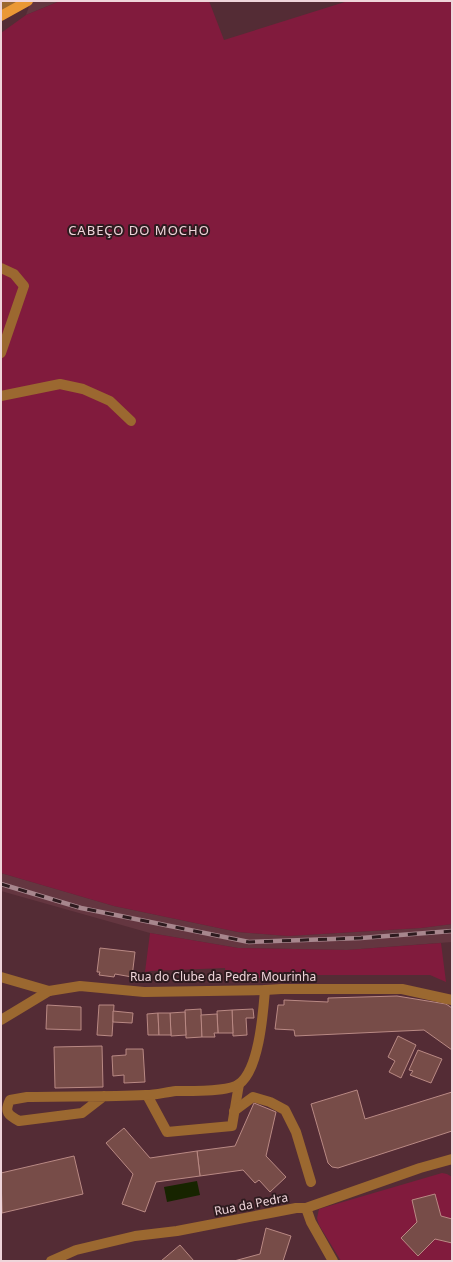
<svg xmlns="http://www.w3.org/2000/svg" width="453" height="1262" viewBox="0 0 453 1262" font-family="'Noto Sans',sans-serif">
  <rect width="100%" height="100%" fill="#542c35"/>
  <g fill="#643640">
    <polygon points="31,1 60,1 26,15"/>
    <polygon points="1,873 114,906 238,932 288,936 421,928 452,924 452,942 347,950 238,948 150,933 1,891"/>
  </g>
  <g fill="#811b3d">
    <polygon points="60,1 209,1 224,40 348,1 452,1 452,924 421,928 288,936 238,932 114,906 1,873 1,33 26,15"/>
    <polygon points="150,933 238,948 347,950 441,943 446,982 430,975 301,975 226,980 225,968 150,971 145,972"/>
    <polygon points="442,1173 447,1174 452,1177 452,1261 341,1261 319,1225 317,1218 319,1209"/>
  </g>
  <polygon fill="#172400" points="197,1181 200,1195 167,1202 164,1187"/>
  <g fill="#774c48" stroke="#b98984">
    <polygon points="100,948 135,952 132,977 115,974 114,977 99,975 100,972 97,972"/>
    <polygon points="397,996 446,1004 452,1008 452,1050 424,1030 295,1036 294,1030 275,1029 278,1005 284,1005 284,1000 328,1002 328,998"/>
    <polygon points="47,1005 81,1007 81,1030 46,1029"/>
    <polygon points="99,1005 114,1005 112,1036 97,1035"/>
    <polygon points="201,1009 202,1037 186,1038 185,1010"/>
    <polygon points="253,1009 254,1018 246,1018 247,1035 233,1036 232,1010"/>
    <polygon points="232,1010 233,1033 218,1033 217,1011"/>
    <polygon points="113,1011 133,1013 132,1023 113,1022"/>
    <polygon points="185,1012 186,1035 171,1036 170,1013"/>
    <polygon points="158,1013 159,1035 148,1035 147,1014"/>
    <polygon points="158,1013 170,1013 171,1035 159,1035"/>
    <polygon points="217,1014 218,1033 214,1033 215,1037 202,1037 201,1015"/>
    <polygon points="398,1036 416,1045 401,1078 389,1072 395,1061 388,1057"/>
    <polygon points="102,1046 103,1087 55,1088 54,1047"/>
    <polygon points="126,1049 143,1049 145,1082 124,1083 124,1075 113,1076 112,1056 126,1055"/>
    <polygon points="418,1050 442,1059 431,1083 410,1075 413,1071 409,1070"/>
    <polygon points="357,1090 365,1119 452,1092 452,1131 338,1168 332,1167 328,1163 311,1104"/>
    <polygon points="254,1103 276,1112 266,1156 286,1177 270,1192 259,1180 255,1183 243,1170 200,1176 197,1151 235,1146"/>
    <polygon points="124,1128 150,1158 197,1151 200,1176 156,1182 145,1212 122,1204 133,1174 106,1143"/>
    <polygon points="74,1156 83,1194 2,1213 1,1173"/>
    <polygon points="435,1194 441,1216 452,1219 452,1243 435,1239 418,1256 401,1238 417,1222 412,1200"/>
    <polygon points="266,1228 291,1236 283,1261 234,1261 260,1254"/>
    <polygon points="180,1245 194,1261 161,1261"/>
  </g>
  <g fill="none" stroke-linecap="round" stroke-linejoin="round">
    <g stroke="#9b6830" stroke-width="10">
      <polyline points="1,6 23,1"/>
      <polyline points="1,268 14,274 24,286 1,353"/>
      <polyline points="1,396 60,384 83,389 110,401 131,421"/>
      <polyline points="1,977 49,991"/>
      <polyline points="1,1020 49,991 80,986 144,992 265,990 281,989 402,989 452,1000"/>
      <polyline points="147,1095 167,1132 232,1126 239,1084"/>
      <path d="M 104,1096 L 82,1113 L 19,1121 C 8,1115 4,1112 10,1100 L 27,1097 C 67,1096 106,1097 146,1095 C 156,1095 166,1092 176,1091 C 190,1091 228,1092 239,1084 C 259,1070 263,1014 265,990"/>
      <polyline points="234,1111 253,1097 270,1102 285,1110 296,1132 311,1182"/>
      <polyline points="306,1208 311,1222 333,1261"/>
      <polyline points="51,1261 76,1250 135,1236 177,1231 296,1208 306,1208 420,1168 452,1159"/>
    </g>
    <polyline stroke="#ea9835" stroke-width="10" points="1,16 28,1"/>
    <defs>
      <polyline id="rail" points="1,884 81,908 249,942 361,938 452,931"/>
    </defs>
    <use href="#rail" stroke="#a7868d" stroke-width="4.5"/>
    <use href="#rail" stroke="#2e1b1f" stroke-width="3" stroke-dasharray="9" stroke-linecap="butt"/>
  </g>
  <g text-anchor="middle" dominant-baseline="central" stroke-width="4" stroke-linejoin="round" paint-order="stroke">
    <g font-size="12" fill="#efd5da" stroke="#2e1b1f">
      <text x="223" y="976">Rua do Clube da Pedra Mourinha</text>
      <text transform="translate(251 1204) rotate(-11)">Rua da Pedra</text>
    </g>
    <g font-size="13" letter-spacing="1" fill="#efd5da" stroke="#2e1b1f">
      <text x="139" y="230">CABEÇO DO MOCHO</text>
    </g>
  </g>
  <rect width="453" height="1262" fill="none" stroke="#efd5da" stroke-width="4"/>
</svg>
